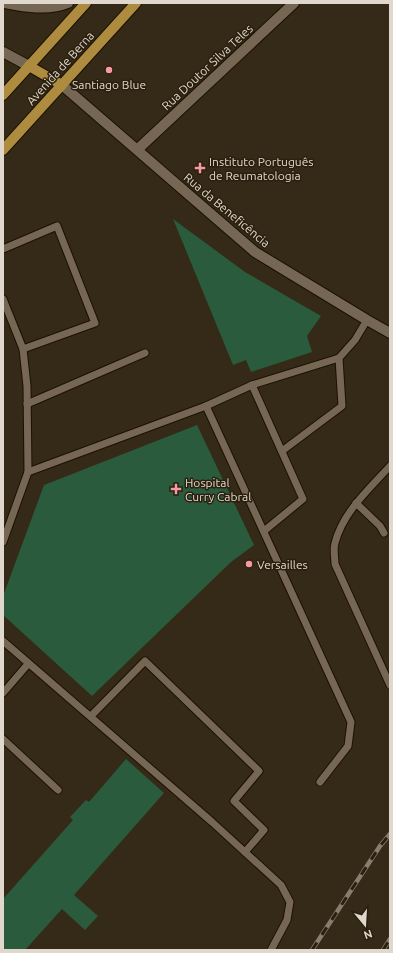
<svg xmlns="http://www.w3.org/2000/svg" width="393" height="953" viewBox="0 0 393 953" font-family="Ubuntu,sans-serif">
  <rect width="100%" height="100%" fill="#352917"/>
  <g fill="#295b3c">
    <polygon points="173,219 245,272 321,316 307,336 312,352 251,372 246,360 233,365"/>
    <polygon points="197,425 254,545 231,562 92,696 3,615 3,596 44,485"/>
    <polygon points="126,759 164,793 74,895 98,916 85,930 62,909 25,950 3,950 3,899 73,820 70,817 86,800 89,802"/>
  </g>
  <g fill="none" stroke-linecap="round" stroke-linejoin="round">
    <defs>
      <g id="lane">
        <polyline points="3,249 57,226 95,323 23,349"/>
        <polyline points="3,299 23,349 27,386 28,472"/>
        <polyline points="252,385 303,499 264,531"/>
        <polyline points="27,404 145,353"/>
        <polyline points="206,406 351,722 348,746 320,782"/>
        <polyline points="282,451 342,406 339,358"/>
        <path d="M 390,466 C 369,489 343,512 335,543 C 333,549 335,558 335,564 L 390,685"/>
        <polyline points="356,503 380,526 384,533"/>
        <polyline points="3,542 28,472 206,406 252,385 339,358 355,340 367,320"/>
        <polyline points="3,641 212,822 281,885 290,902 287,920 271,950"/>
        <polyline points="3,693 28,664"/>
        <polyline points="91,716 145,661 259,771 234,801 264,830 245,852"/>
        <polyline points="3,739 58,790"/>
      </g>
      <g id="street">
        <polyline points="62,85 255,252 367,320 390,333"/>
        <polyline points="138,149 294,3"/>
      </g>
      <g id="secondary">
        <path d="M 5,3 C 25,7 49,11 68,3"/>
        <polyline points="3,52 29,66"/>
      </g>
      <g id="primary">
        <polyline points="29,66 62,85"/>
        <polyline points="3,95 86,3"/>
        <polyline points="3,150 136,3"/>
      </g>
    </defs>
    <use href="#lane" stroke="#1c1102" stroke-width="9"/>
    <use href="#street" stroke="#1c1102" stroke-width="12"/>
    <use href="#secondary" stroke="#1c1102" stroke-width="12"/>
    <use href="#primary" stroke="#1c1102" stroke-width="12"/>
    <use href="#lane" stroke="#756754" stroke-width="7"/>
    <use href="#street" stroke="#756754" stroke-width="10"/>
    <use href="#secondary" stroke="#756754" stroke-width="10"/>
    <use href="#primary" stroke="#ad8c3f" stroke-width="10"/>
    <defs>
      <g id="rail">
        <polyline points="312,950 380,846 390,834"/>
        <polyline points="383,950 390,939"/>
      </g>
    </defs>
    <use href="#rail" stroke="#887e70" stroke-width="4.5"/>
    <use href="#rail" stroke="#2b1f0e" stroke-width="3" stroke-dasharray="9" stroke-linecap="butt"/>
  </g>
  <g fill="#f49aa1" stroke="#2b1f0e" stroke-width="1.5">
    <circle cx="109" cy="70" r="4"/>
    <path d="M198 162h4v4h4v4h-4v4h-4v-4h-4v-4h4z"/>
    <path d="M174 483h4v4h4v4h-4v4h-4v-4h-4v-4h4z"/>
    <circle cx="249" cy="564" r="4"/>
  </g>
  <g text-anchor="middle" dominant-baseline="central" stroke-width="3" stroke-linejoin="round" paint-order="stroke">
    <g font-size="12" fill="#e0d8cd" stroke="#2b1f0e">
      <text transform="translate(207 67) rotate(-43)">Rua Doutor Silva Teles</text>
      <text transform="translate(60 68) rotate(-48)">Avenida de Berna</text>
      <text transform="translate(227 210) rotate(40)">Rua da Beneficência</text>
    </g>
    <g font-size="12" fill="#e0d8cd" stroke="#2b1f0e" text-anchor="start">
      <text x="109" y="84" text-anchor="middle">Santiago Blue</text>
      <text x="209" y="161">Instituto Português<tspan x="209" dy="14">de Reumatologia</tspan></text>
      <text x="185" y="482">Hospital<tspan x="185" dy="14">Curry Cabral</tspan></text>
      <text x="257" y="564">Versailles</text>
    </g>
  </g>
  <rect width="393" height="953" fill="none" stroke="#e0d8cd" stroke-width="8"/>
  <g transform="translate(365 925) rotate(162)" stroke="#2b1f0e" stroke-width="3" paint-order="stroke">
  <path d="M0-3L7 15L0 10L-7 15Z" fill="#e0d8cd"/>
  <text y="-6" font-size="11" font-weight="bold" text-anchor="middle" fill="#e0d8cd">N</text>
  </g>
</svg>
